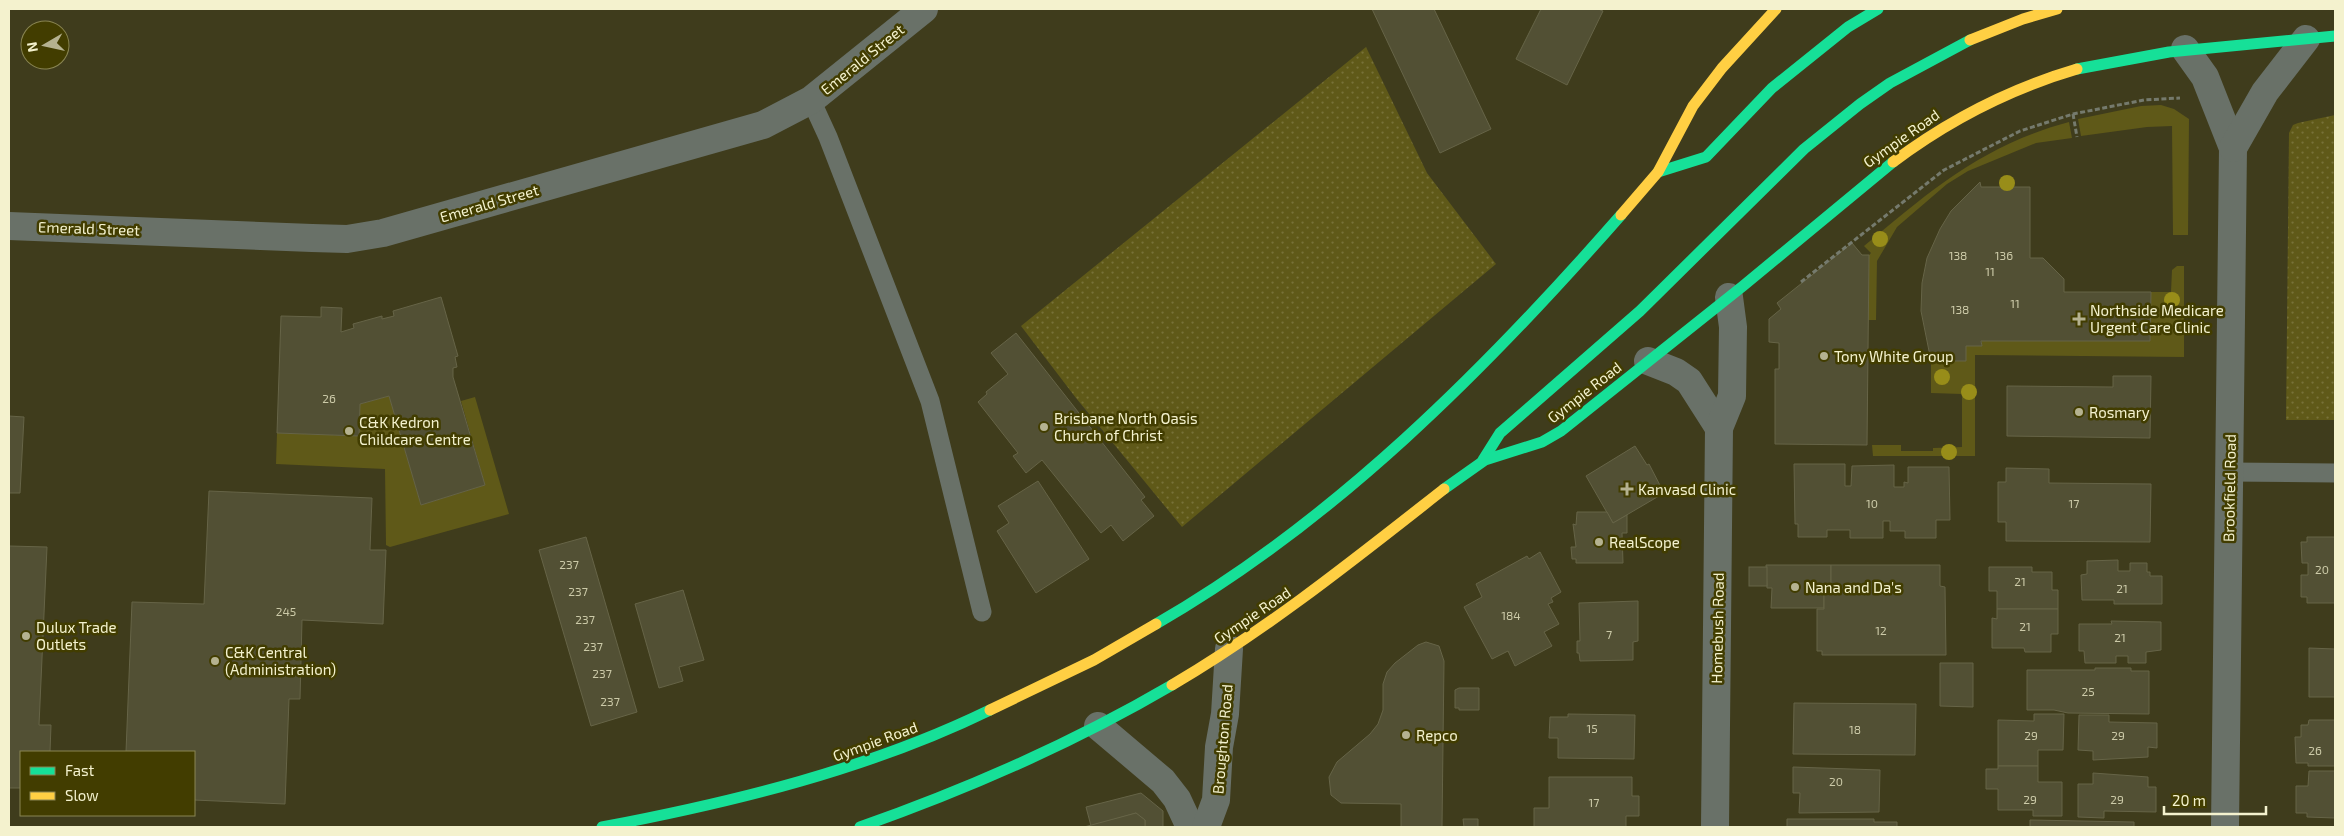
<svg xmlns="http://www.w3.org/2000/svg" width="2344" height="836" viewBox="0 0 2344 836" font-family="'Exo 2',sans-serif">
  <defs>
    <pattern id="grass-dots" width="8" height="8" patternUnits="userSpaceOnUse" patternTransform="scale(1.25)"><rect width="8" height="8" fill="#5f5918"/><path d="M2 2h.1M6 6h.1" fill="none" stroke="#777138" stroke-width="1.8" stroke-linecap="round"/></pattern>
  </defs>
  <rect width="100%" height="100%" fill="#3f3c1c"/>
  <g fill="url(#grass-dots)">
    <polygon points="1366,47 1427,173 1496,264 1182,527 1076,398 1021,326"/>
    <polygon points="2335,115 2335,420 2286,420 2289,133 2293,125 2298,123"/>
  </g>
  <g fill="#5f5918">
    <polygon points="2161,105 2174,109 2189,119 2188,235 2173,235 2172,126 2147,127 2081,136 2078,119 2141,106"/>
    <path d="M 2069,122 L 2072,138 L 2036,143 L 1968,171 L 1947,184 L 1897,227 L 1877,261 L 1876,320 L 1868,320 L 1869,255 L 1871,253 L 1864,246 C 1931,190 1983,145 2069,122 Z"/>
    <polygon points="2177,266 2184,266 2184,357 1975,355 1975,456 1873,456 1872,445 1901,445 1901,451 1933,451 1933,448 1962,447 1962,394 1931,393 1931,361 1966,361 1966,346 1982,346 1982,341 2150,341 2151,292 2171,292 2172,270"/>
    <polygon points="389,396 421,505 485,485 461,401 475,397 509,514 390,547 386,545 385,469 276,464 277,433 359,436 360,404"/>
  </g>
  <g fill="#525034" stroke="#666447">
    <polygon points="1372,9 1434,9 1491,129 1440,153"/>
    <polygon points="1541,9 1598,9 1603,11 1567,85 1516,59"/>
    <polygon points="1980,182 1981,187 2030,187 2030,258 2043,258 2064,279 2064,292 2151,292 2150,341 1981,341 1982,346 1966,346 1966,361 1931,361 1921,311 1922,283 1927,258 1940,229 1951,211"/>
    <polygon points="1852,243 1862,255 1869,255 1867,445 1775,444 1775,369 1779,369 1779,343 1769,342 1769,319 1781,309 1777,303"/>
    <polygon points="441,297 458,356 455,357 457,367 453,368 453,377 485,485 421,505 389,396 360,404 359,436 277,433 281,316 321,317 321,307 342,308 341,332 354,328 353,324 382,316 382,319 394,316 393,311"/>
    <polygon points="1016,333 1145,497 1141,500 1154,516 1123,541 1111,525 1101,533 1042,460 1026,473 1013,456 1018,453 978,402 987,394 986,392 1008,374 991,353"/>
    <polygon points="2113,376 2151,376 2150,438 2007,436 2007,386 2113,387"/>
    <polygon points="9,416 24,417 20,493 9,493"/>
    <polygon points="1635,446 1647,465 1649,464 1664,493 1613,523 1586,476"/>
    <polygon points="1794,464 1845,464 1845,486 1851,486 1852,466 1894,465 1894,487 1904,487 1904,482 1908,483 1908,467 1949,467 1950,520 1936,520 1936,538 1905,538 1905,531 1890,531 1890,521 1883,521 1883,538 1850,538 1850,530 1827,530 1827,537 1798,537 1798,524 1795,524"/>
    <polygon points="2006,468 2049,469 2049,483 2151,484 2150,542 2006,541 2006,522 1998,522 1998,482 2006,482"/>
    <polygon points="1038,481 1089,559 1036,593 997,531 1009,523 998,506"/>
    <polygon points="209,491 372,498 370,550 386,550 383,624 302,620 300,699 289,699 285,804 194,800 194,752 126,752 132,602 204,604"/>
    <polygon points="1577,512 1607,512 1613,523 1627,515 1627,533 1622,533 1623,563 1576,563 1576,559 1572,559 1571,547 1576,547 1573,524 1576,525"/>
    <polygon points="586,537 637,712 591,726 539,550"/>
    <polygon points="2307,537 2335,537 2335,603 2307,603 2307,597 2301,597 2301,575 2308,575 2308,563 2302,563 2301,542 2307,542"/>
    <polygon points="9,546 47,547 39,725 51,725 50,752 21,752 21,788 9,788"/>
    <polygon points="1540,552 1561,592 1551,598 1553,602 1548,604 1559,624 1544,632 1552,646 1515,666 1508,651 1492,659 1464,607 1482,597 1476,584 1527,556 1529,559"/>
    <polygon points="2118,560 2118,571 2130,571 2130,563 2147,563 2147,572 2150,572 2150,576 2162,576 2162,604 2114,604 2114,600 2082,600 2081,575 2087,574 2087,561"/>
    <polygon points="1766,565 1831,565 1831,585 1824,585 1824,608 1771,608 1772,588 1767,588"/>
    <polygon points="1831,565 1940,565 1940,586 1945,587 1946,655 1822,655 1822,651 1817,651 1817,609 1824,609 1824,585 1831,585"/>
    <rect x="1749" y="567" width="18" height="19"/>
    <polygon points="1989,567 2032,567 2032,572 2052,572 2052,590 2058,590 2058,609 1997,609 1997,591 1989,591"/>
    <polygon points="683,590 704,660 679,667 683,681 659,688 635,604"/>
    <polygon points="1638,601 1638,641 1633,642 1633,660 1580,661 1579,653 1577,653 1577,641 1580,641 1579,603"/>
    <polygon points="1997,609 2058,609 2058,634 2051,634 2051,652 2025,652 2024,648 1992,648 1992,618 1997,619"/>
    <polygon points="2111,621 2161,622 2161,650 2146,652 2146,663 2128,663 2128,656 2116,656 2116,663 2085,663 2084,651 2079,651 2079,624 2112,624"/>
    <polygon points="1426,642 1439,646 1444,661 1442,827 1401,827 1401,804 1341,803 1331,795 1329,777 1337,762 1370,734 1378,724 1383,710 1383,684 1387,672 1395,663 1418,645"/>
    <polygon points="2309,648 2335,649 2335,697 2309,697"/>
    <polygon points="1940,663 1973,663 1973,707 1940,706"/>
    <polygon points="2095,668 2131,668 2131,671 2149,671 2149,714 2068,713 2054,710 2027,710 2027,670 2095,670"/>
    <polygon points="1459,688 1479,688 1479,710 1459,710 1459,708 1455,708 1455,690"/>
    <polygon points="1794,703 1916,704 1915,755 1793,754"/>
    <polygon points="1568,714 1635,715 1634,759 1558,758 1558,738 1549,738 1550,717 1568,717"/>
    <polygon points="2034,714 2064,714 2063,750 2038,750 2038,766 1998,766 1998,720 2034,721"/>
    <polygon points="2079,715 2109,715 2109,722 2157,723 2157,748 2148,747 2148,757 2093,760 2093,751 2078,750"/>
    <polygon points="2309,720 2335,720 2335,766 2308,766 2308,763 2296,763 2295,737 2301,737 2301,725 2308,725"/>
    <polygon points="1998,766 2038,766 2038,782 2062,782 2062,816 2033,816 2033,810 1998,810 1998,789 1986,789 1986,769 1998,769"/>
    <polygon points="1793,767 1880,770 1879,812 1799,813 1800,793 1793,793"/>
    <polygon points="2309,771 2335,771 2335,818 2307,817 2307,813 2296,813 2296,786 2308,786"/>
    <polygon points="2093,773 2148,777 2148,787 2156,787 2156,812 2104,811 2104,818 2078,817 2078,784 2093,784"/>
    <polygon points="1549,777 1632,777 1632,796 1639,796 1639,816 1626,816 1626,827 1534,827 1534,808 1549,808"/>
    <polygon points="1141,793 1163,811 1163,827 1145,827 1145,820 1136,813 1091,826 1086,807"/>
    <polygon points="1136,813 1145,820 1145,827 1084,827"/>
    <polygon points="1463,819 1478,819 1478,827 1464,827"/>
    <polygon points="1787,819 1874,819 1874,822 1897,822 1897,827 1787,827"/>
    <polygon points="2030,820 2134,822 2134,827 2030,827"/>
  </g>
  <g fill="none" stroke-linecap="round" stroke-linejoin="round">
    <g stroke="#757a6d" stroke-width="3" stroke-dasharray="5 2.5" stroke-linecap="butt">
      <polyline points="2073,114 2077,137"/>
      <polyline points="1801,282 1944,170 2020,131 2073,114 2144,100 2180,98"/>
    </g>
    <g stroke="#697168" stroke-width="19">
      <polyline points="811,100 828,137 930,401 982,612"/>
      <polyline points="2229,472 2335,473"/>
    </g>
    <g stroke="#697168" stroke-width="28">
      <polyline points="2185,49 2205,77 2233,148 2225,827"/>
      <polyline points="2233,148 2265,92 2306,39"/>
      <polyline points="9,226 312,238 347,239 383,233 763,125 811,100 924,9"/>
      <polyline points="1648,361 1676,372 1689,381 1719,428"/>
      <polyline points="1098,726 1163,781 1177,799 1190,827"/>
      <polyline points="1206,827 1216,800 1219,747 1225,714 1229,649"/>
      <polyline points="1715,827 1719,428 1732,396 1733,327 1729,297"/>
    </g>
    <g stroke="#16e098" stroke-width="11">
      <polyline points="2077,69 2169,52 2335,36"/>
      <polyline points="1658,172 1706,157 1772,88 1848,27 1878,9"/>
      <polyline points="1483,460 1500,433 1640,311 1804,149 1860,104 1890,83 1970,40"/>
      <polyline points="1444,489 1485,460 1542,442 1561,431 1743,286 1893,162"/>
      <path d="M 1156,624 C 1335,521 1486,369 1621,215"/>
      <path d="M 602,827 C 734,802 869,769 990,710"/>
      <path d="M 860,827 C 968,789 1073,743 1172,685"/>
    </g>
    <g stroke="#ffcf43" stroke-width="11">
      <polyline points="1970,40 2023,19 2057,9"/>
      <path d="M 1893,162 C 1949,120 2009,89 2077,69"/>
      <polyline points="1621,215 1658,172 1693,106 1722,68 1776,9"/>
      <path d="M 1172,685 C 1269,628 1356,558 1444,489"/>
      <polyline points="990,710 1094,660 1156,624"/>
    </g>
  </g>
  <g fill="#988d19">
    <circle cx="2007" cy="183" r="8"/>
    <circle cx="1880" cy="239" r="8"/>
    <circle cx="2172" cy="300" r="8"/>
    <circle cx="1942" cy="377" r="8"/>
    <circle cx="1969" cy="392" r="8"/>
    <circle cx="1949" cy="452" r="8"/>
  </g>
  <g fill="#b5b290" stroke="#423d00" stroke-width="2">
    <path d="M2076.5 311.5h5v5h5v5h-5v5h-5v-5h-5v-5h5z"/>
    <circle cx="1824" cy="356" r="5"/>
    <circle cx="2079" cy="412" r="5"/>
    <circle cx="1044" cy="427" r="5"/>
    <circle cx="349" cy="431" r="5"/>
    <path d="M1624.5 481.5h5v5h5v5h-5v5h-5v-5h-5v-5h5z"/>
    <circle cx="1599" cy="542" r="5"/>
    <circle cx="1795" cy="587" r="5"/>
    <circle cx="26" cy="636" r="5"/>
    <circle cx="215" cy="661" r="5"/>
    <circle cx="1406" cy="735" r="5"/>
  </g>
  <g text-anchor="middle" dominant-baseline="central" stroke-width="5" stroke-linejoin="round" paint-order="stroke">
    <g font-size="12" fill="#cccaa8">
      <text x="1958" y="255">138</text>
      <text x="2004" y="255">136</text>
      <text x="1990" y="271">11</text>
      <text x="2015" y="303">11</text>
      <text x="1960" y="309">138</text>
      <text x="329" y="398">26</text>
      <text x="1872" y="503">10</text>
      <text x="2074" y="503">17</text>
      <text x="569" y="564">237</text>
      <text x="2322" y="569">20</text>
      <text x="2020" y="581">21</text>
      <text x="2122" y="588">21</text>
      <text x="578" y="591">237</text>
      <text x="286" y="611">245</text>
      <text x="1511" y="615">184</text>
      <text x="585" y="619">237</text>
      <text x="2025" y="626">21</text>
      <text x="1881" y="630">12</text>
      <text x="1609" y="634">7</text>
      <text x="2120" y="637">21</text>
      <text x="593" y="646">237</text>
      <text x="602" y="673">237</text>
      <text x="2088" y="691">25</text>
      <text x="610" y="701">237</text>
      <text x="1592" y="728">15</text>
      <text x="1855" y="729">18</text>
      <text x="2031" y="735">29</text>
      <text x="2118" y="735">29</text>
      <text x="2315" y="750">26</text>
      <text x="1836" y="781">20</text>
      <text x="2030" y="799">29</text>
      <text x="2117" y="799">29</text>
      <text x="1594" y="802">17</text>
    </g>
    <g font-size="15" fill="#f4f2ce" stroke="#423d00">
      <text transform="translate(862 59) rotate(-39)">Emerald Street</text>
      <text transform="translate(1901 138) rotate(-35)">Gympie Road</text>
      <text transform="translate(489 203) rotate(-16)">Emerald Street</text>
      <text transform="translate(89 228) rotate(2)">Emerald Street</text>
      <text transform="translate(1584 392) rotate(-38)">Gympie Road</text>
      <text transform="translate(2229 488) rotate(-89)">Brookfield Road</text>
      <text transform="translate(1252 615) rotate(-34)">Gympie Road</text>
      <text transform="translate(1717 628) rotate(-89)">Homebush Road</text>
      <text transform="translate(1222 739) rotate(-85)">Broughton Road</text>
      <text transform="translate(875 741) rotate(-20)">Gympie Road</text>
    </g>
    <g font-size="15" fill="#f4f2ce" stroke="#423d00" text-anchor="start">
      <text x="2090" y="310">Northside Medicare<tspan x="2090" dy="17">Urgent Care Clinic</tspan></text>
      <text x="1834" y="356">Tony White Group</text>
      <text x="2089" y="412">Rosmary</text>
      <text x="1054" y="418">Brisbane North Oasis<tspan x="1054" dy="17">Church of Christ</tspan></text>
      <text x="359" y="422">C&amp;K Kedron<tspan x="359" dy="17">Childcare Centre</tspan></text>
      <text x="1638" y="489">Kanvasd Clinic</text>
      <text x="1609" y="542">RealScope</text>
      <text x="1805" y="587">Nana and Da's</text>
      <text x="36" y="627">Dulux Trade<tspan x="36" dy="17">Outlets</tspan></text>
      <text x="225" y="652">C&amp;K Central<tspan x="225" dy="17">(Administration)</tspan></text>
      <text x="1416" y="735">Repco</text>
    </g>
  </g>
  <rect width="2344" height="836" fill="none" stroke="#f4f2ce" stroke-width="20"/>
  <rect x="20" y="751" width="175" height="65" fill="#423d00" stroke="#898552"/>
  <rect x="30" y="767" width="25" height="8" fill="#16e098" stroke="#898552"/>
  <text x="65" y="776" font-size="15" fill="#f4f2ce">Fast</text>
  <rect x="30" y="792" width="25" height="8" fill="#ffcf43" stroke="#898552"/>
  <text x="65" y="801" font-size="15" fill="#f4f2ce">Slow</text>
  <g transform="translate(45 45) rotate(261)"><circle r="24" fill="#423d00" stroke="#898552"/>
  <path d="M0-4L9 19L0 12L-9 19Z" fill="#b5b290"/>
  <text y="-8" font-size="14" font-weight="bold" text-anchor="middle" fill="#f4f2ce">N</text>
  </g>
  <path d="M2164 806v8h102v-8" fill="none" stroke="#f4f2ce" stroke-width="2.5"/>
  <text x="2172" y="806" font-size="15" fill="#f4f2ce" stroke="#423d00" stroke-width="4" paint-order="stroke">20 m</text>
</svg>
